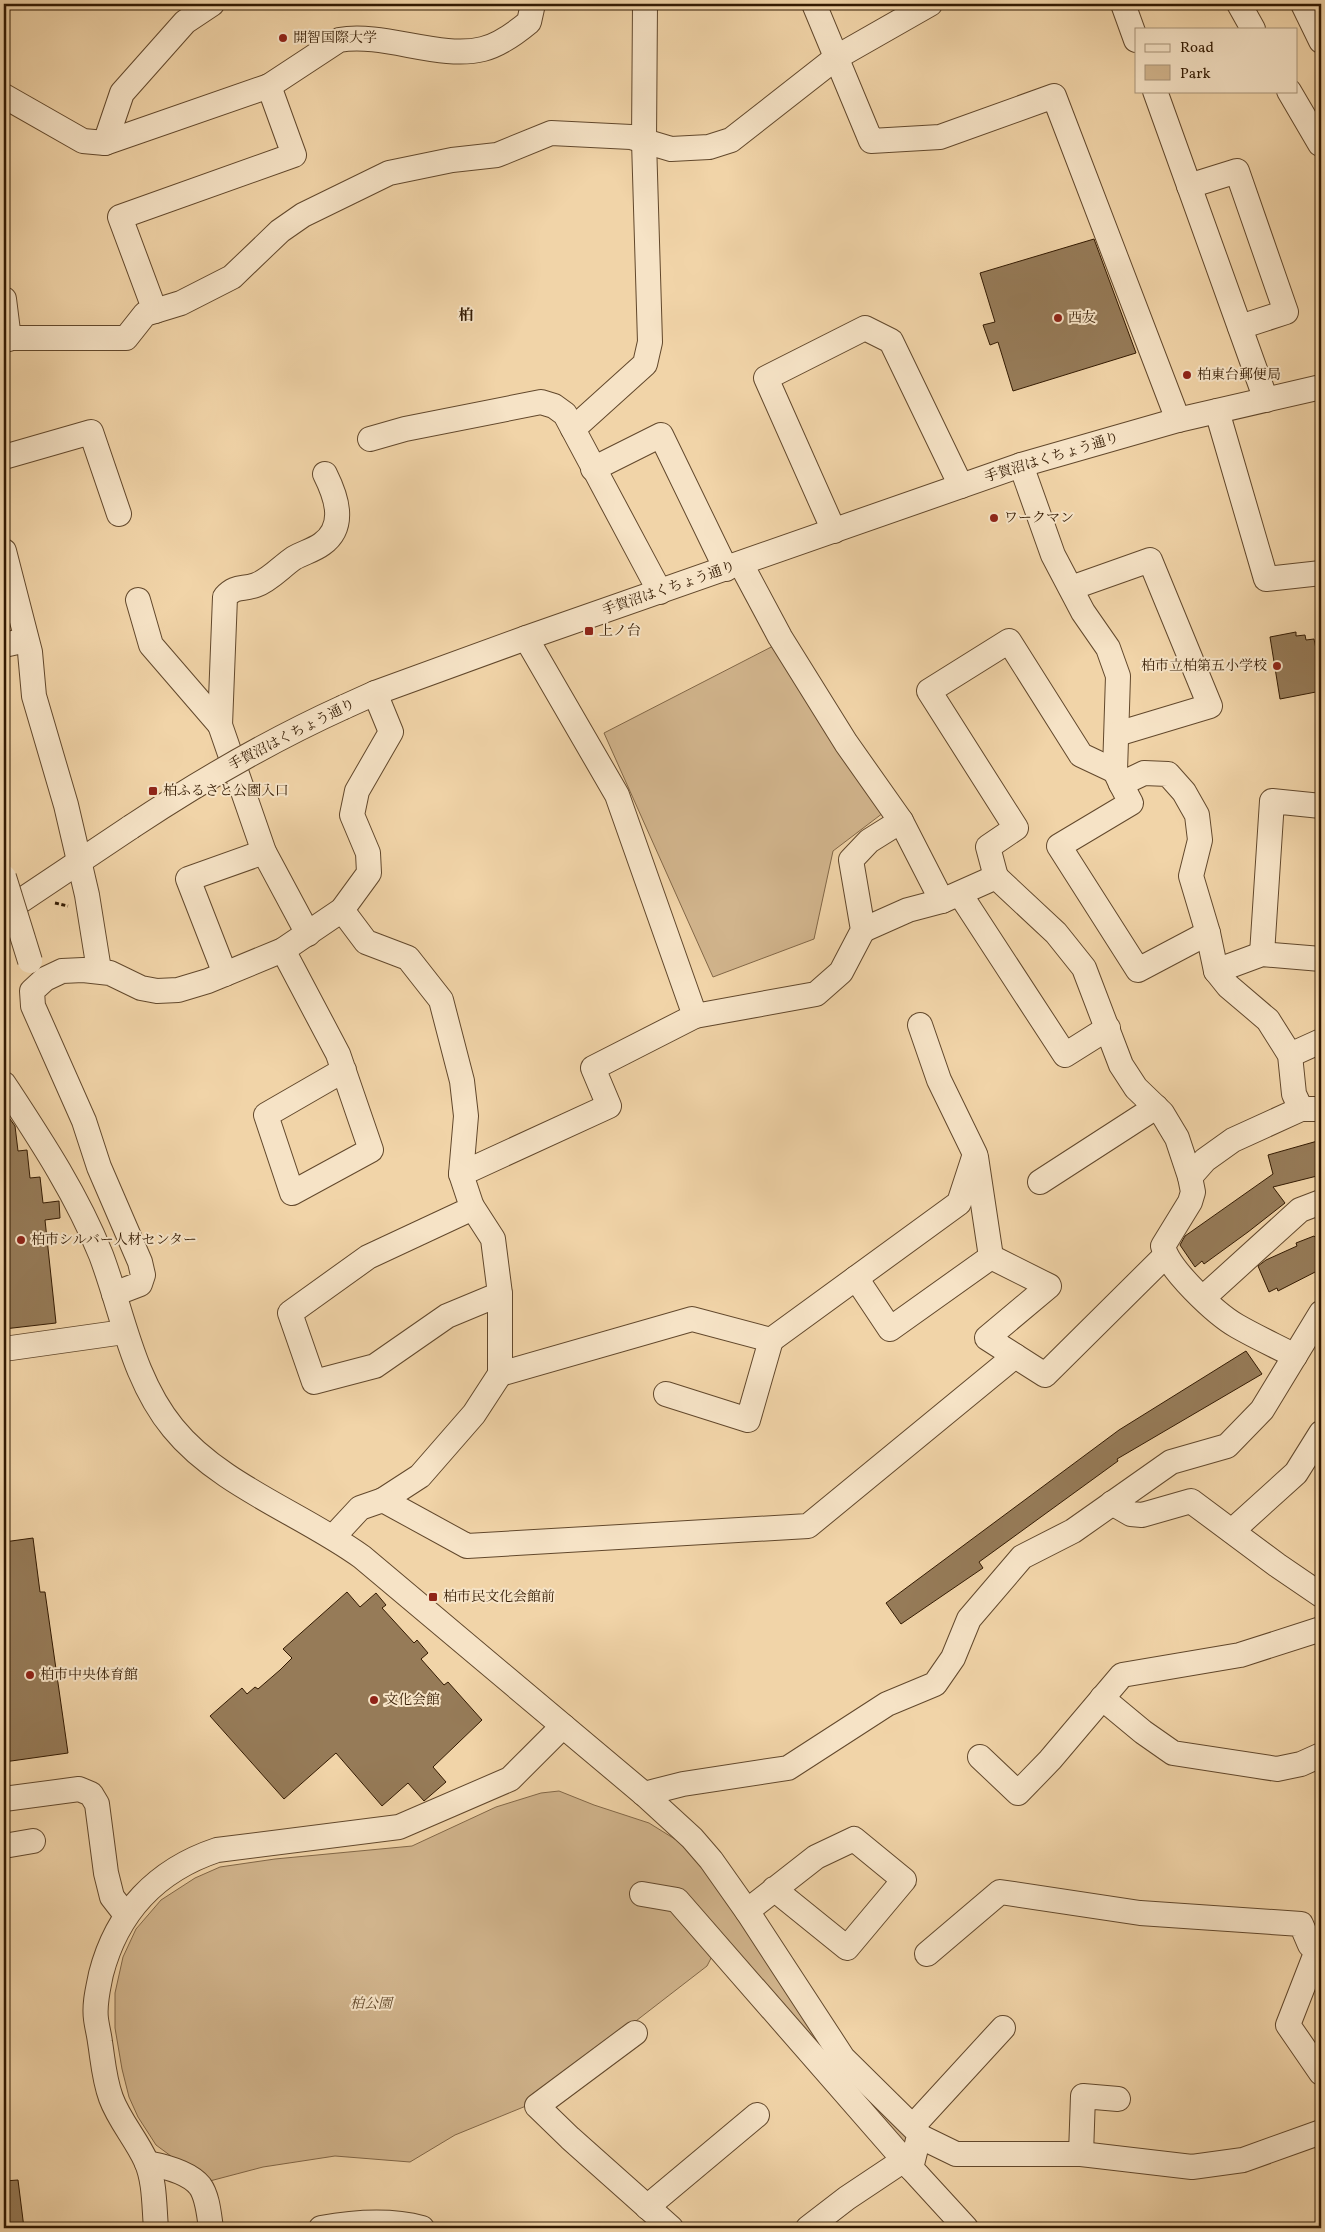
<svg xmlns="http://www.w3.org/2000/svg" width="1325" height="2232" viewBox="0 0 1325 2232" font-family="Vollkorn,'Noto Serif JP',serif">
  <rect width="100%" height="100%" fill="#f1d4a8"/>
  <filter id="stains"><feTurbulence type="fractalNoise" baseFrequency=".004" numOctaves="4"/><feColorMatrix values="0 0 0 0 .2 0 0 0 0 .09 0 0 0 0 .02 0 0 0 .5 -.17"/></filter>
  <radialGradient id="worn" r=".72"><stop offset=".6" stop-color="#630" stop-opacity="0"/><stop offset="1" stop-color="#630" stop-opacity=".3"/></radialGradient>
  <g fill="#d1b48c" stroke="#826747">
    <polygon points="779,643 883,813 833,851 814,939 713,977 604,733"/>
    <polygon points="559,1791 594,1805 649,1823 678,1841 709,1874 837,2069 907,2137 905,2149 721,1939 707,1966 526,2106 455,2135 410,2162 335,2156 263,2167 206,2182 156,2145 138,2117 129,2097 122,2069 115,2028 115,1993 123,1957 136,1929 161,1900 195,1878 220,1867 275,1859 412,1846 496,1807 541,1793"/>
  </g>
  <g fill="#967b58" stroke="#331a02">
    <polygon points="1094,239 1136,353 1013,391 998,342 990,345 983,325 995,322 980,273"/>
    <polygon points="1296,632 1296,636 1305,635 1306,640 1314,639 1317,654 1321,654 1321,691 1280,699 1270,637"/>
    <polygon points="4,1119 10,1119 15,1126 18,1151 27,1150 30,1178 40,1177 43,1203 59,1201 60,1218 45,1220 56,1323 4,1329"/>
    <polygon points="1321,1140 1321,1175 1273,1187 1285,1203 1248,1232 1204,1264 1202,1261 1195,1267 1180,1245 1185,1236 1273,1174 1268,1155"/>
    <polygon points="1314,1236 1316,1238 1321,1236 1321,1269 1278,1291 1277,1288 1269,1292 1258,1266 1266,1260 1297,1246 1296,1243"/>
    <polygon points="1246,1351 1262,1374 1117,1459 1118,1461 979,1562 983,1568 901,1624 886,1603 1119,1430"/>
    <polygon points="33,1538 40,1592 45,1592 68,1753 4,1762 4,1542"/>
    <polygon points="347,1592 360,1607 376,1593 386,1605 382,1608 414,1643 417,1640 428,1653 421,1659 444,1685 448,1682 482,1720 433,1767 446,1782 424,1801 408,1783 382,1806 336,1753 284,1799 210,1716 242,1688 247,1694 255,1687 258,1689 280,1670 292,1658 283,1649"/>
    <polygon points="18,2180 24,2228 4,2228 4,2181"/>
  </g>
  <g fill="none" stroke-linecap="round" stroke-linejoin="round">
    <defs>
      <g id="minor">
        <polyline points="814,4 871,141 940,137 1054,96 1178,420"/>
        <polyline points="1123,4 1136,40"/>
        <polyline points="1239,4 1253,29"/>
        <polyline points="1303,4 1321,41"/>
        <polyline points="1155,91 1266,400"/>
        <polyline points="1289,91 1320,144 1321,143"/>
        <path d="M 4,96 L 83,141 L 105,143 L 269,86 L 339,40 C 384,32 440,60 483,49 C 499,45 517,32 529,22 L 533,4"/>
        <polyline points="105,143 122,93 185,22 212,4"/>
        <polyline points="1189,186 1237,171 1286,312 1240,327"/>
        <polyline points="4,299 9,339"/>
        <polyline points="155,311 120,217 294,155 269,86"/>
        <polyline points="4,338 126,338 145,314 181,303 232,277 280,231 303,215 389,173 452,160 497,155 551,133 631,137 671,149 709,147 731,140 837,57 930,4"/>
        <polyline points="1217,411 1266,579 1321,573"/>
        <polyline points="573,429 645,364 650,342 644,141 645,4"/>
        <polyline points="370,439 405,429 541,402 554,406 565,414 660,592"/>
        <polyline points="4,457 91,432 119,514"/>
        <polyline points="1021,465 1053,555 1083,612 1108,648 1118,676 1115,771 1121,784 1144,773 1168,774 1184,792 1197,815 1200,840 1191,876 1208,933 1216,971 1228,986 1268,1020 1290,1055 1294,1094 1301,1109"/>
        <polyline points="593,469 661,435 726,569"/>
        <polyline points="834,531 766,378 865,328 891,341 961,486"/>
        <polyline points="4,551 30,652 34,696 66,805 87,895 99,970"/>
        <polyline points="741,564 780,637 846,743 901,821 942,901"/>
        <polyline points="1071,588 1150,560 1210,706 1117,734"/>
        <polyline points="138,600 151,645 220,725"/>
        <polyline points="4,645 26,640"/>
        <polyline points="344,707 375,693 526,638 1021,465 1178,420 1321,387"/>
        <polyline points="1121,784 1131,803 1059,846 1138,970 1208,933"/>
        <polyline points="996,877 988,847 1016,828 929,691 1009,641 1081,755 1115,771"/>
        <polyline points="960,894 1065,1055 1108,1028"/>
        <polyline points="342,910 366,942 408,958 441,1000 462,1081 466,1116 461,1174 609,1106 593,1068 695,1016 617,795 526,638"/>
        <polyline points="4,912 131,827"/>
        <polyline points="863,930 908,910 942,901 996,877 1056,933 1084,968 1121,1065 1136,1088 1162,1113 1177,1138 1190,1177 1205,1160 1233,1140 1301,1109 1321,1109"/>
        <path d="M 308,934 L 264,852 L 220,725 L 225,597 C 236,585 242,590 256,585 C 270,580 282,566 294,558 C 303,553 314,550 322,544 C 347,526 336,496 325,474"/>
        <polyline points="283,950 338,1054 371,1150 292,1193 266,1115 344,1070"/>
        <polyline points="1262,954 1272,801 1321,806"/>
        <polyline points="1216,971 1262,954 1321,959"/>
        <polyline points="225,974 188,879 264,852"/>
        <polyline points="695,1016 816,994 841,972 863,930 851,860 869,841 901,821"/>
        <polyline points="1290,1055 1321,1041"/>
        <path d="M 4,1084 C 40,1139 76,1193 101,1255 C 123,1313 132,1378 173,1428 C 219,1485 303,1514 362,1557 L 644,1794 L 692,1838 L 711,1860 L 747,1911 L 843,2058 L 917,2131 L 919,2136 L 911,2168 L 966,2228"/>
        <polyline points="461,1174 471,1204 473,1208 493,1239 500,1294 447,1316 375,1366 314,1382 290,1313 368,1257 473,1208"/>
        <path d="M 1190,1177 L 1193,1192 L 1190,1202 L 1163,1246 C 1168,1269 1216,1314 1237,1326 C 1256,1337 1276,1346 1295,1356"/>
        <polyline points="1040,1182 1156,1107"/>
        <polyline points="991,1257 1049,1286 987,1338 1045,1375 1165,1256"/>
        <polyline points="856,1278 890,1329 991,1257 976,1157"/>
        <polyline points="114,1294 140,1284 143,1275 140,1262 99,1167 84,1121 33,1006 32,991 45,979 62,971 83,970 110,973 141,988 157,991 178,990 208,981 283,950 342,910 369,873 368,853 352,815 357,791 391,732 375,693"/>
        <polyline points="500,1294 500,1374 692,1319 771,1340 959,1203 975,1154 939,1080 920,1025"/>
        <polyline points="1203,1298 1300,1210 1321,1202"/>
        <polyline points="4,1349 124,1332"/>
        <polyline points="666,1394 748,1420 771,1340"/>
        <polyline points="383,1500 420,1476 474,1414 500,1374"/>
        <polyline points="1112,1503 1131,1514 1142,1515 1191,1501 1277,1565 1321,1595"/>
        <polyline points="1232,1531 1296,1473 1321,1433"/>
        <polyline points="334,1536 360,1508 383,1500 467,1546 808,1526 1015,1356"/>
        <polyline points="1102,1698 1143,1732 1173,1753 1277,1769 1301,1764 1321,1755"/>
        <polyline points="980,1757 1018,1793 1050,1760 1122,1675 1240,1655 1321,1629"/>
        <polyline points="644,1794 683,1784 788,1768 887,1704 935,1684 953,1658 969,1619 1022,1557 1073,1531 1171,1462 1227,1446 1262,1410 1321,1313"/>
        <polyline points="4,1799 79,1789 91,1794 97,1804 106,1873 112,1897 126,1915"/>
        <polyline points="4,1846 33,1841"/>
        <polyline points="642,1894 677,1900 911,2168"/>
        <polyline points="747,1911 816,1857 854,1839 904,1880 847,1948 774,1889"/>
        <polyline points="1318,1948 1288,2025 1321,2073"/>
        <polyline points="927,1954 1000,1892 1140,1913 1301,1924 1310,1945 1321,1949"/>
        <polyline points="635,2033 537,2106 570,2138 671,2228"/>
        <polyline points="913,2126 1003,2028"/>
        <polyline points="919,2136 956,2154 1081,2154 1192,2167 1243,2160 1321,2132"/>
        <polyline points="1081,2154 1083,2096 1118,2099"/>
        <path d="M 147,2163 C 163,2166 189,2172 200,2186 C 208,2197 209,2216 211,2228"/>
        <polyline points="647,2207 757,2115"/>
        <path d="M 156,2228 C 154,2206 155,2181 146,2161 C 136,2139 119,2120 111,2098 C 104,2079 103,2061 100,2042 C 99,2034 97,2027 96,2019 C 94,2004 98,1989 101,1974 C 117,1912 157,1870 217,1850 L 399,1827 L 510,1779 L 563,1726"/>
        <path d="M 321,2228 C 354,2222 389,2219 422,2228"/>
        <polyline points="808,2228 847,2198 904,2160"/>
      </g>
    </defs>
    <use href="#minor" stroke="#62482c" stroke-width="26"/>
    <polyline stroke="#331a02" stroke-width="3" stroke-dasharray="4 2.5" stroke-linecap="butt" points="55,903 68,906"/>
    <use href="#minor" stroke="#f6e3c6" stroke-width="24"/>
    <defs>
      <g id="minor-bridge">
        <path d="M 131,827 C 199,782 269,741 344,707"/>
        <polyline points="4,877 30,961"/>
      </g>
    </defs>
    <use href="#minor-bridge" stroke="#62482c" stroke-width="26" stroke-linecap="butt"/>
    <use href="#minor-bridge" stroke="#f6e3c6" stroke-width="24"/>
  </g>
  <g fill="#8f2418" stroke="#f6e3c6" stroke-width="2">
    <circle cx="283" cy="38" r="5"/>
    <circle cx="1058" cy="318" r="5"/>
    <circle cx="1187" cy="375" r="5"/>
    <circle cx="994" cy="518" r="5"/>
    <rect x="584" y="626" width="10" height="10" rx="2.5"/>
    <circle cx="1277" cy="666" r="5"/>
    <rect x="148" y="786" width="10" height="10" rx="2.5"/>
    <circle cx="21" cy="1240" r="5"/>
    <rect x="428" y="1592" width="10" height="10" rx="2.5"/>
    <circle cx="30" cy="1675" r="5"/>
    <circle cx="374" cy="1700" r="5"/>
  </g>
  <g text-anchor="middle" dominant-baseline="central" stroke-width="4" stroke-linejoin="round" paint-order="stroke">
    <g font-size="14" fill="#331a02" stroke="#f6e3c6" text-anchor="start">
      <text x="293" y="38">開智国際大学</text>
      <text x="1068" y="318">西友</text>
      <text x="1197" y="375">柏東台郵便局</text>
      <text x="1004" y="518">ワークマン</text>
      <text x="599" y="631">上ノ台</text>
      <text x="1267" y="666" text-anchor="end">柏市立柏第五小学校</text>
      <text x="163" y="791">柏ふるさと公園入口</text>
      <text x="31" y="1240">柏市シルバー人材センター</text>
      <text x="443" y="1597">柏市民文化会館前</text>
      <text x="40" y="1675">柏市中央体育館</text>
      <text x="384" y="1700">文化会館</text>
    </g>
    <g font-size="14" fill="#331a02" stroke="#f6e3c6">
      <text transform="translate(1052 458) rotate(-17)">手賀沼はくちょう通り</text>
      <text transform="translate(669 589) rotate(-19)">手賀沼はくちょう通り</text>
      <text transform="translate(292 735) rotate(-27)">手賀沼はくちょう通り</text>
    </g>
    <g font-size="14" font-style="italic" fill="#62482b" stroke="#f6e3c6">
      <text x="371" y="2004">柏公園</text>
    </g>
    <g font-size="15" font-weight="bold" fill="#331a02" stroke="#f6e3c6">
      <text x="466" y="316">柏</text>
    </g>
  </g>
  <rect width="1325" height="2232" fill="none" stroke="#f1d4a8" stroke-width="20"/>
  <rect x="5" y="5" width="1315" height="2222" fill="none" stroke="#331a02" stroke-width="2.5"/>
  <rect x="10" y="10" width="1305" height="2212" fill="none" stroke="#331a02"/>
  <rect x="1135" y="28" width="162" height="65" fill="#f6e3c6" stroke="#a89378"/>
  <rect x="1145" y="44" width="25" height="8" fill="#f6e3c6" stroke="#a89378"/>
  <text x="1180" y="52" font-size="15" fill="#331a02">Road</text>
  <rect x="1145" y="65" width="25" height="15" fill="#d1b48c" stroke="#a89378"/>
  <text x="1180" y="78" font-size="15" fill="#331a02">Park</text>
  <rect width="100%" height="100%" filter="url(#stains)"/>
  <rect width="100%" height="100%" fill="url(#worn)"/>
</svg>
